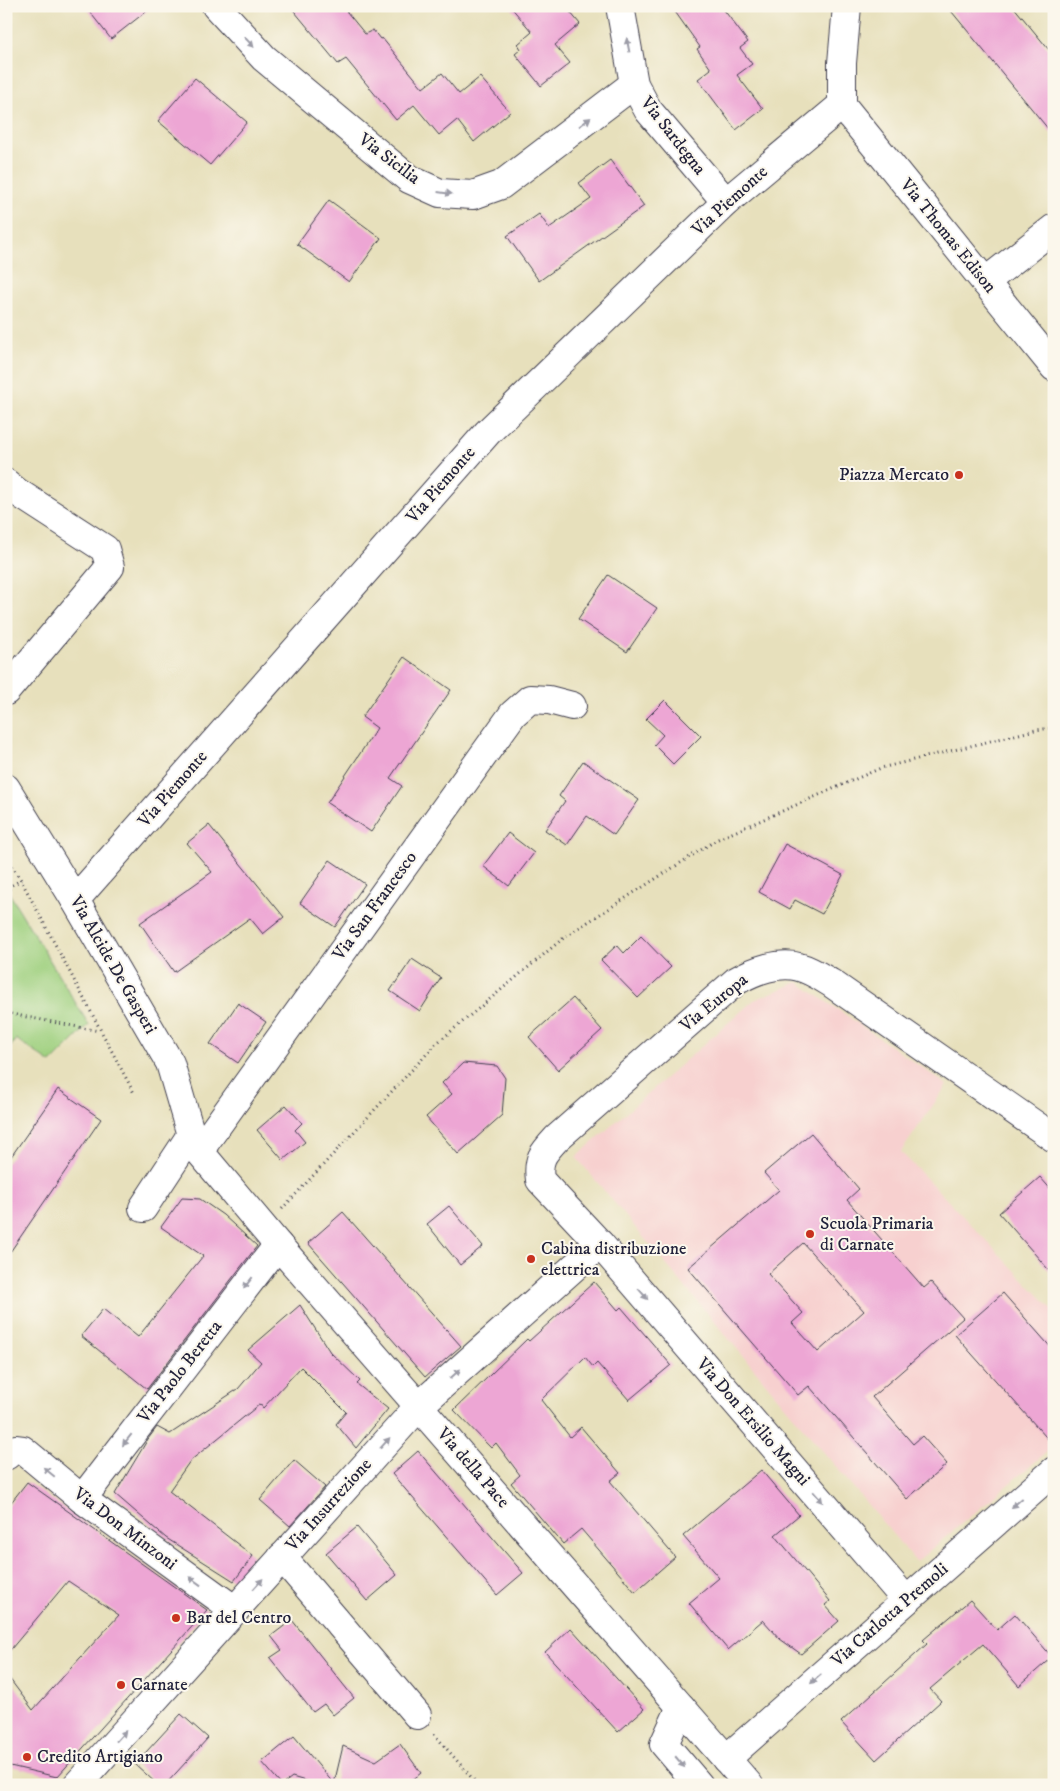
<svg xmlns="http://www.w3.org/2000/svg" width="1060" height="1791" viewBox="0 0 1060 1791" font-family="'IM FELL DW Pica',serif">
  <rect width="100%" height="100%" fill="#fbf7ec"/>
  <filter id="ink" filterUnits="userSpaceOnUse"><feTurbulence type="fractalNoise" baseFrequency=".02" numOctaves="2"/><feDisplacementMap in="SourceGraphic" scale="10" xChannelSelector="R" yChannelSelector="G"/><feConvolveMatrix kernelMatrix="1 2 1 2 8 2 1 2 1" color-interpolation-filters="sRGB"/></filter>
  <filter id="wash" filterUnits="userSpaceOnUse"><feTurbulence type="fractalNoise" baseFrequency=".0096" numOctaves="4" result="noise"/><feDisplacementMap in="SourceGraphic" scale="20" xChannelSelector="R" yChannelSelector="G"/><feGaussianBlur stdDeviation="1.12" result="paint"/><feColorMatrix in="noise" values="0 0 0 0 0 0 0 0 0 0 0 0 0 0 0 0 0 1.4 0 .05"/><feComposite in="paint" operator="in"/></filter>
  <g filter="url(#wash)">
    <rect width="100%" height="100%" fill="#e7e0bc"/>
    <polygon fill="#f7d0cf" points="798,982 947,1085 901,1152 1054,1311 1054,1446 916,1562 576,1157 754,1000"/>
    <polygon fill="#9fd07f" stroke="#60795d" points="6,888 89,1025 51,1063 16,1039 6,1053"/>
    <g id="blocks">
      <g fill="#eda6d4" fill-rule="evenodd">
        <polygon points="85,6 153,6 111,39"/>
        <polygon points="290,6 342,6 365,34 373,30 380,39 382,38 423,88 442,73 459,94 480,77 510,112 474,142 457,120 439,135 414,105 396,120 346,59 338,64"/>
        <polygon points="510,6 565,6 580,24 555,45 570,63 541,86 515,54 521,49 518,44 532,32"/>
        <polygon points="671,6 721,6 748,42 740,48 752,64 737,75 763,109 736,130 698,79 711,69 697,49 700,47"/>
        <polygon points="947,6 1013,6 1054,56 1054,136"/>
        <polygon points="195,78 247,122 210,165 158,121"/>
        <polygon points="610,160 644,206 539,281 507,236 539,214 549,228 591,199 579,183"/>
        <polygon points="329,200 381,238 349,282 297,244"/>
        <polygon points="608,575 657,608 627,652 578,619"/>
        <polygon points="404,657 451,690 390,778 402,786 371,832 327,803 377,728 362,717"/>
        <polygon points="665,700 701,736 673,764 654,745 663,735 646,719"/>
        <polygon points="583,761 639,800 614,835 587,816 567,845 545,830 565,801 559,796"/>
        <polygon points="209,825 284,917 263,934 250,918 174,972 140,923 212,872 187,843"/>
        <polygon points="508,833 534,853 509,886 483,866"/>
        <polygon points="785,844 843,875 822,914 795,900 790,909 759,892"/>
        <polygon points="330,860 365,884 335,927 300,903"/>
        <polygon points="641,936 671,967 638,998 601,960 617,945 624,953"/>
        <polygon points="412,959 441,978 420,1011 390,991"/>
        <polygon points="573,998 602,1030 558,1070 529,1037"/>
        <polygon points="238,1003 266,1022 238,1063 210,1044"/>
        <polygon points="463,1063 497,1066 505,1078 502,1115 458,1154 426,1117 452,1094 442,1083"/>
        <polygon points="58,1089 101,1119 6,1258 6,1164"/>
        <polygon points="286,1105 302,1123 295,1130 305,1142 283,1160 257,1130"/>
        <path d="M 811,1133 L 859,1189 L 847,1200 L 924,1288 L 931,1282 L 963,1318 L 872,1397 L 913,1444 L 922,1436 L 947,1464 L 907,1499 L 809,1386 L 798,1395 L 688,1268 L 779,1190 L 764,1173 ZM 803,1243 L 864,1311 L 818,1352 L 792,1323 L 803,1313 L 768,1274 Z"/>
        <polygon points="1040,1177 1054,1193 1054,1276 999,1213"/>
        <polygon points="182,1198 200,1199 223,1215 257,1246 147,1389 81,1336 103,1309 138,1337 203,1256 161,1227"/>
        <polygon points="449,1206 483,1246 460,1265 427,1224"/>
        <polygon points="343,1212 461,1346 425,1377 308,1243"/>
        <polygon points="594,1282 618,1310 621,1307 671,1365 629,1400 597,1363 593,1367 585,1357 541,1400 570,1437 581,1427 620,1473 610,1481 675,1557 635,1592 581,1529 563,1544 511,1483 520,1475 496,1443 491,1448 454,1410 527,1339 529,1341"/>
        <polygon points="1003,1293 1054,1351 1054,1446 955,1335"/>
        <polygon points="300,1305 330,1352 360,1381 357,1384 388,1409 356,1448 336,1424 346,1412 301,1367 263,1408 260,1404 190,1461 169,1491 253,1556 234,1581 166,1538 115,1494 148,1439 157,1427 170,1434 238,1389 261,1362 248,1350"/>
        <polygon points="418,1451 523,1573 497,1595 392,1474"/>
        <polygon points="294,1460 325,1487 290,1526 260,1500"/>
        <polygon points="761,1470 799,1515 775,1535 830,1601 825,1605 839,1621 801,1654 780,1639 763,1620 728,1650 689,1603 719,1578 683,1536"/>
        <polygon points="27,1482 207,1610 57,1777 6,1765 6,1674 33,1710 119,1615 68,1581 6,1655 6,1509"/>
        <polygon points="357,1527 397,1575 367,1601 326,1553"/>
        <polygon points="970,1600 997,1630 1015,1614 1052,1657 1019,1686 983,1644 930,1689 941,1701 876,1760 841,1722 927,1644 923,1640"/>
        <polygon points="292,1620 354,1698 333,1715 324,1704 313,1712 270,1658 282,1650 271,1636"/>
        <polygon points="571,1628 644,1709 618,1732 545,1652"/>
        <polygon points="181,1714 208,1738 165,1785 158,1785 135,1764"/>
        <polygon points="294,1736 334,1784 343,1746 376,1761 400,1744 421,1773 406,1785 319,1785 292,1777 282,1785 262,1762"/>
      </g>
    </g>
  </g>
  <g filter="url(#ink)">
    <use href="#blocks" fill-opacity="0" stroke="#403e4e" stroke-width="1"/>
    <g fill="none" stroke-linecap="round" stroke-linejoin="round">
      <defs>
        <g id="minor">
          <polyline points="216,6 264,58 409,179 440,193 473,195 501,185 634,84"/>
          <polyline points="620,6 634,84 648,110 726,202"/>
          <polyline points="842,105 1054,367"/>
          <polyline points="842,105 842,63 847,6"/>
          <polyline points="985,282 1054,228"/>
          <polyline points="6,483 17,492 105,549 110,567 6,691"/>
          <polyline points="6,788 75,900 170,1063 191,1135 199,1151 278,1245 749,1785"/>
          <polyline points="75,900 488,432 726,202 842,105"/>
          <polyline points="199,1151 513,714 530,699 549,700 572,706"/>
          <polyline points="143,1208 191,1135"/>
          <polyline points="6,1456 15,1449 23,1450 82,1499 235,1610"/>
          <polyline points="82,1499 278,1245"/>
          <polyline points="282,1557 417,1715"/>
          <path d="M 906,1600 L 600,1244 L 540,1180 C 537,1159 543,1153 557,1138 L 736,981 C 753,971 780,961 799,967 C 811,970 821,977 831,983 L 1054,1138"/>
          <polyline points="681,1707 664,1744 699,1785"/>
          <polyline points="726,1759 1054,1471"/>
          <polyline points="77,1785 419,1406 600,1244"/>
        </g>
      </defs>
      <use href="#minor" stroke="#403e4e" stroke-width="30"/>
      <g stroke="#403e4e" stroke-width="3" stroke-dasharray="1 4" stroke-linecap="butt">
        <polyline points="6,858 21,880 134,1093"/>
        <polyline points="6,893 12,885 21,880"/>
        <polyline points="6,1013 99,1031"/>
        <polyline points="282,1209 437,1043 566,936 718,839 881,768 1035,730 1054,728"/>
        <polyline points="434,1734 478,1785"/>
      </g>
      <use href="#minor" stroke="#fff" stroke-width="28"/>
    </g>
    <defs><path id="oneway-solid" d="M-6-.8H1V-3.2L6.5 0L1 3.2V.8H-6Z" transform="scale(1.25)"/></defs>
    <g fill="#9c9ca7">
      <use href="#oneway-solid" transform="translate(249 42) rotate(47)"/>
      <use href="#oneway-solid" transform="translate(628 45) rotate(-101)"/>
      <use href="#oneway-solid" transform="translate(585 122) rotate(-37)"/>
      <use href="#oneway-solid" transform="translate(445 193) rotate(7)"/>
      <use href="#oneway-solid" transform="translate(248 1283) rotate(128)"/>
      <use href="#oneway-solid" transform="translate(643 1294) rotate(49)"/>
      <use href="#oneway-solid" transform="translate(455 1374) rotate(-42)"/>
      <use href="#oneway-solid" transform="translate(127 1440) rotate(128)"/>
      <use href="#oneway-solid" transform="translate(385 1443) rotate(-48)"/>
      <use href="#oneway-solid" transform="translate(49 1472) rotate(-140)"/>
      <use href="#oneway-solid" transform="translate(818 1497) rotate(49)"/>
      <use href="#oneway-solid" transform="translate(1017 1503) rotate(139)"/>
      <use href="#oneway-solid" transform="translate(195 1581) rotate(-144)"/>
      <use href="#oneway-solid" transform="translate(258 1584) rotate(-48)"/>
      <use href="#oneway-solid" transform="translate(816 1679) rotate(139)"/>
      <use href="#oneway-solid" transform="translate(121 1736) rotate(-48)"/>
      <use href="#oneway-solid" transform="translate(680 1762) rotate(50)"/>
    </g>
  </g>
  <g fill="#c8321e" stroke="#fbf7ec" stroke-width="2">
    <circle cx="959" cy="475" r="5"/>
    <circle cx="810" cy="1234" r="5"/>
    <circle cx="531" cy="1259" r="5"/>
    <circle cx="176" cy="1618" r="5"/>
    <circle cx="121" cy="1685" r="5"/>
    <circle cx="27" cy="1757" r="5"/>
  </g>
  <g text-anchor="middle" dominant-baseline="central" stroke-width="4" stroke-linejoin="round" paint-order="stroke">
    <g font-size="18" fill="#22223b" stroke="#fbf7ec">
      <text transform="translate(673 136) rotate(52)">Via Sardegna</text>
      <text transform="translate(389 159) rotate(37)">Via Sicilia</text>
      <text transform="translate(730 201) rotate(-42)">Via Piemonte</text>
      <text transform="translate(948 236) rotate(51)">Via Thomas Edison</text>
      <text transform="translate(441 485) rotate(-49)">Via Piemonte</text>
      <text transform="translate(173 789) rotate(-49)">Via Piemonte</text>
      <text transform="translate(375 906) rotate(-54)">Via San Francesco</text>
      <text transform="translate(113 965) rotate(60)">Via Alcide De Gasperi</text>
      <text transform="translate(714 1003) rotate(-39)">Via Europa</text>
      <text transform="translate(180 1372) rotate(-52)">Via Paolo Beretta</text>
      <text transform="translate(753 1422) rotate(49)">Via Don Ersilio Magni</text>
      <text transform="translate(473 1468) rotate(49)">Via della Pace</text>
      <text transform="translate(329 1505) rotate(-48)">Via Insurrezione</text>
      <text transform="translate(125 1529) rotate(37)">Via Don Minzoni</text>
      <text transform="translate(890 1615) rotate(-41)">Via Carlotta Premoli</text>
    </g>
    <g font-size="18" fill="#22223b" stroke="#fbf7ec" text-anchor="start">
      <text x="949" y="475" text-anchor="end">Piazza Mercato</text>
      <text x="820" y="1224">Scuola Primaria<tspan x="820" dy="21">di Carnate</tspan></text>
      <text x="541" y="1249">Cabina distribuzione<tspan x="541" dy="21">elettrica</tspan></text>
      <text x="186" y="1618">Bar del Centro</text>
      <text x="131" y="1685">Carnate</text>
      <text x="37" y="1757">Credito Artigiano</text>
    </g>
  </g>
  <rect width="1060" height="1791" fill="none" stroke="#fbf7ec" stroke-width="25"/>
</svg>
